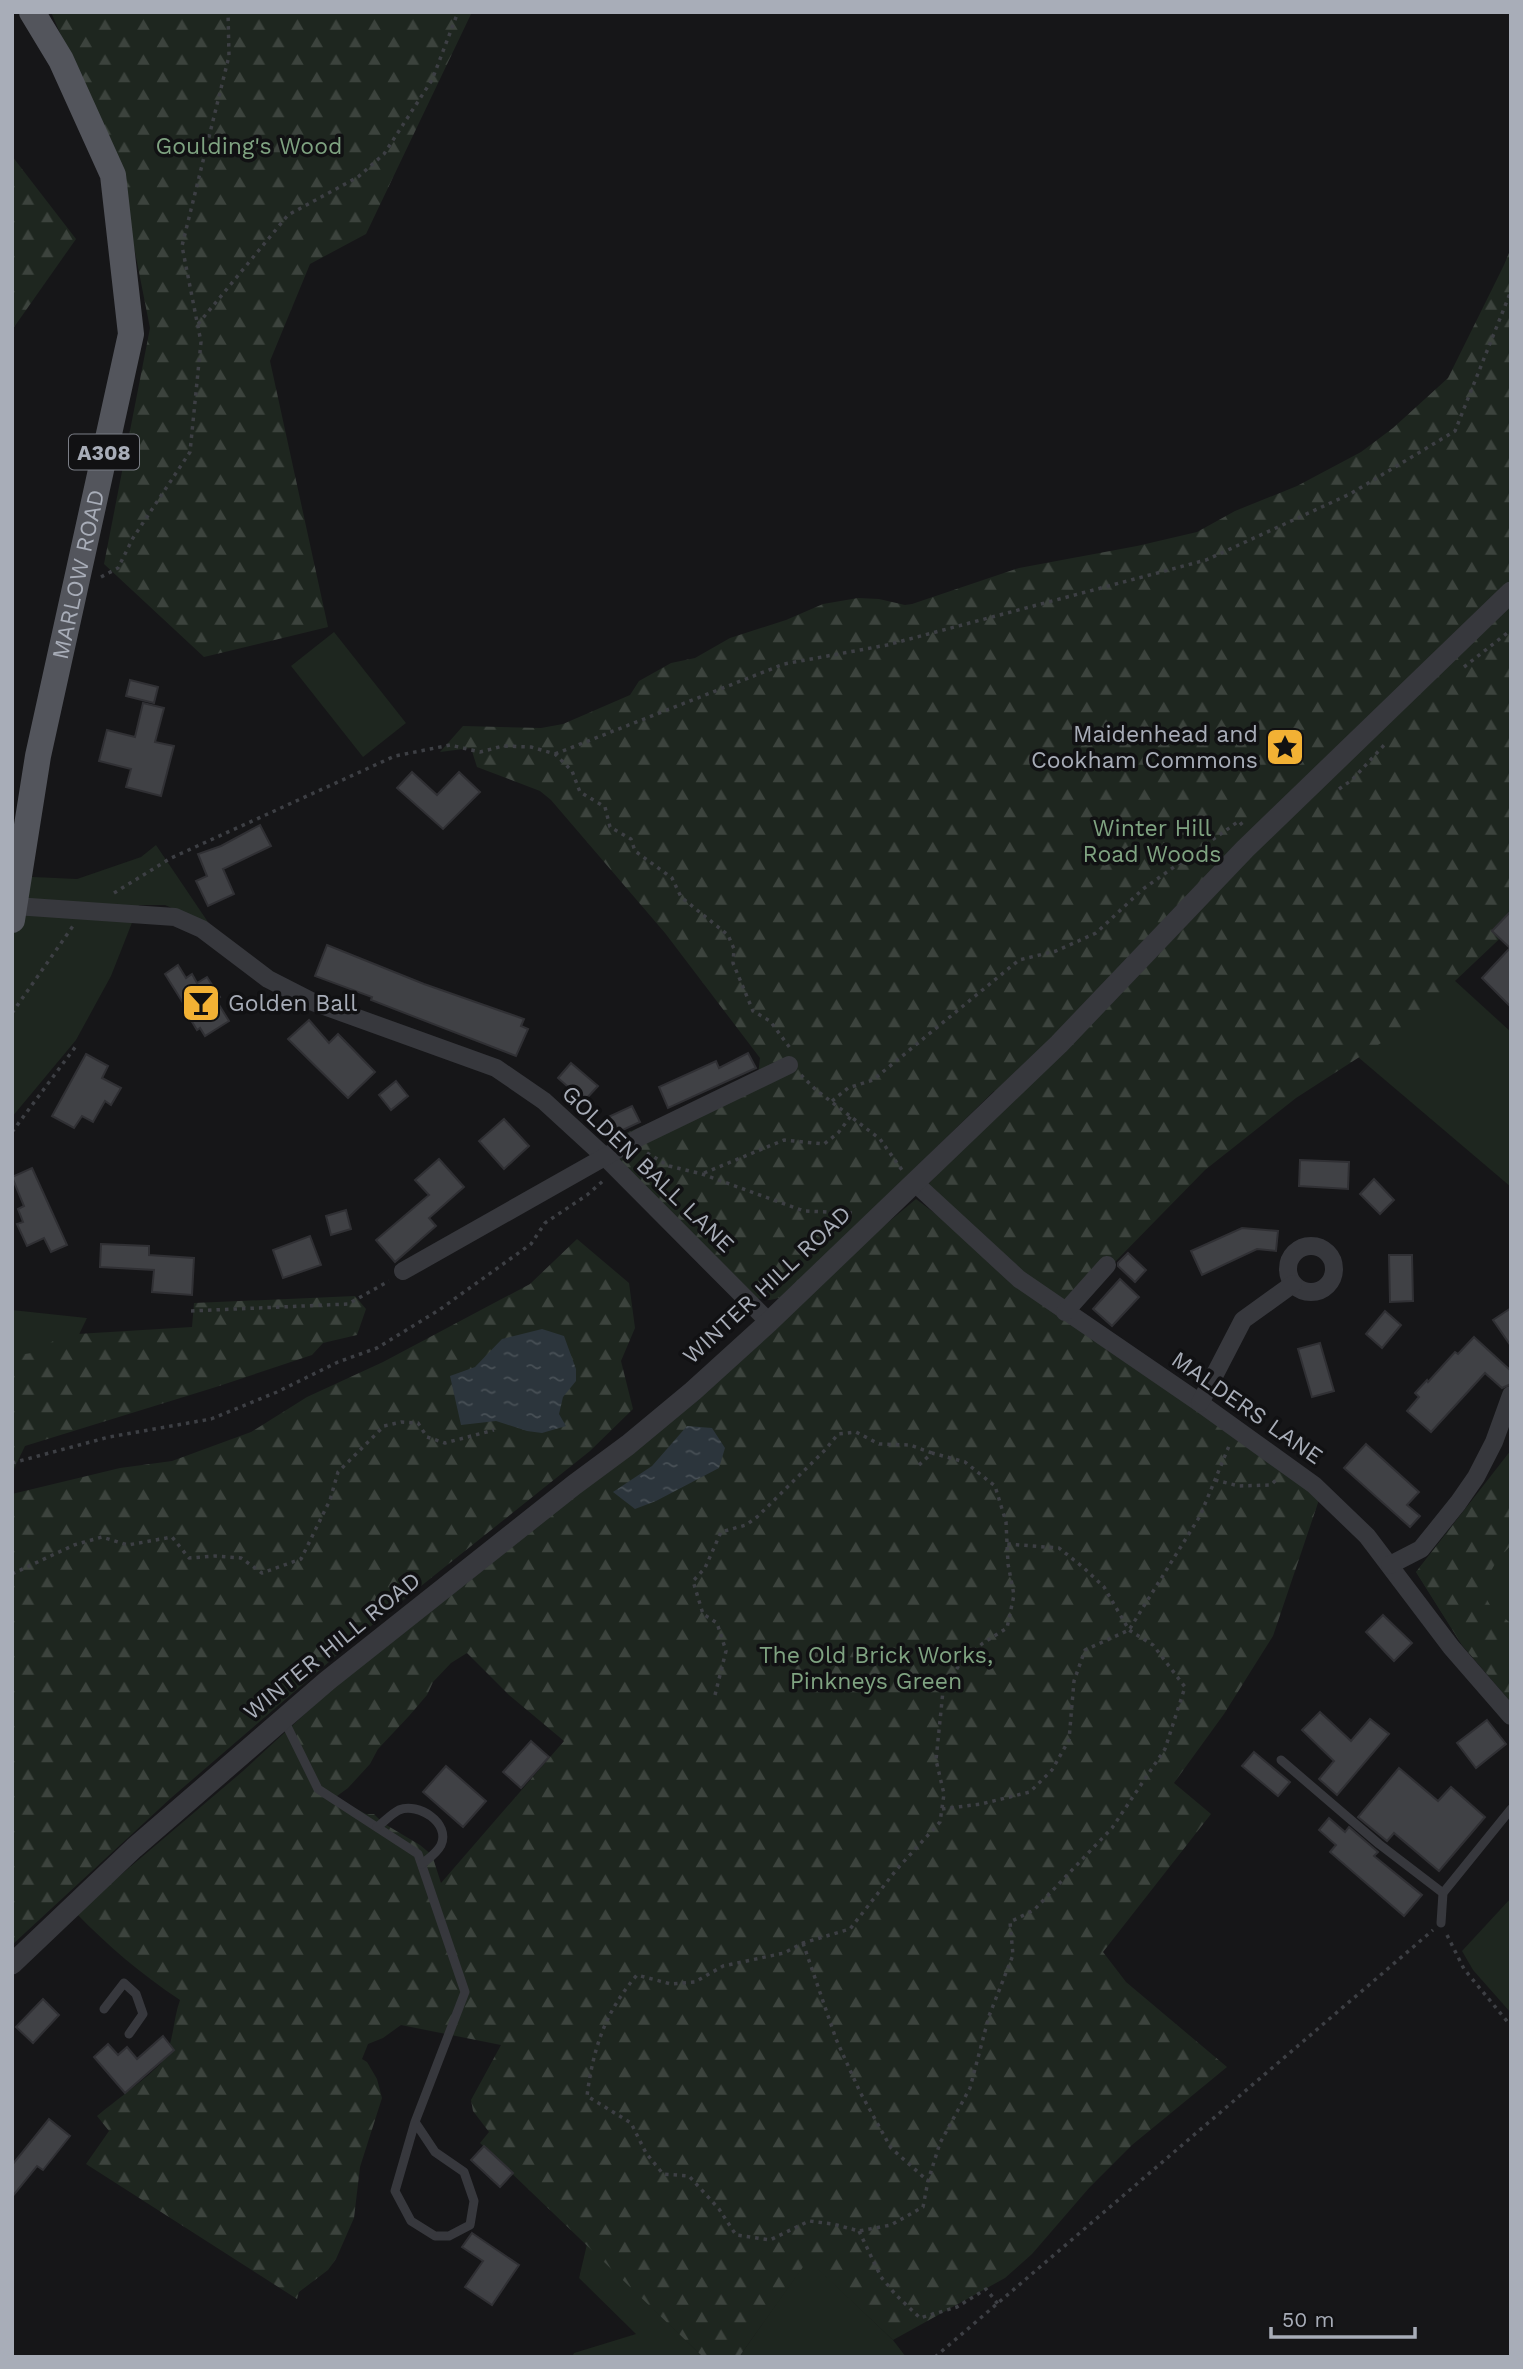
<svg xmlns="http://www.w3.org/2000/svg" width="1523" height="2369" viewBox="0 0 1523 2369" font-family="'Work Sans',sans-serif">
  <defs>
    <pattern id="forest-firs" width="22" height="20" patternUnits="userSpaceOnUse" patternTransform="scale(1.75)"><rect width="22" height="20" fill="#1e261f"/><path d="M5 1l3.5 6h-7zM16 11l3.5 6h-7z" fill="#3c433d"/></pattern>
    <pattern id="water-ripples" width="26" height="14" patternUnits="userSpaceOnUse" patternTransform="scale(1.75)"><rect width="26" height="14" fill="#2c353c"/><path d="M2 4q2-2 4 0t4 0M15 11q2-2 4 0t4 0" fill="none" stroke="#485056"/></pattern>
  </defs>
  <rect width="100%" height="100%" fill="#161618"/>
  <g fill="#1e261f">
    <polygon points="334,632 406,723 363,757 291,666"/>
    <polygon points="156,845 210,925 165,905 139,905 111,976 76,1040 12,1117 12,876 77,879 141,857"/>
    <polygon points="1442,969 1511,1032 1511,1187 1345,1046"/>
    <polygon points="12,1310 87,1318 12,1473"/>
    <polygon points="1511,1450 1511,1702 1462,1645 1416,1572"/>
    <polygon points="1511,1898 1511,2013 1473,1970 1462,1951"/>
    <polygon points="587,2244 703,2357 572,2357 574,2353 636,2334 579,2278"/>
    <polygon points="808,2259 893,2340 906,2357 739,2357"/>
  </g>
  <g fill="url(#forest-firs)" fill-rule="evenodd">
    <polygon points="51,12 472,12 366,234 310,264 270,361 328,627 204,657 104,564 150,328 119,171"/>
    <polygon points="12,156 76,239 12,330"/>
    <polygon points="1511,248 1511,928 1419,1015 1395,1034 1296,1098 1205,1170 1068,1310 918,1196 941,1170 1009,1105 994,1091 783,1297 770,1300 756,1298 623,1167 606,1142 758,1075 760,1058 665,933 551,800 540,791 477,767 471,748 440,752 463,726 541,728 563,724 630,695 639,681 671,663 695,658 730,638 786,620 823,604 858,598 879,599 905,605 912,604 1019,568 1137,546 1197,532 1235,511 1297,486 1361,452 1393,428 1448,378 1504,265"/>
    <path d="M 916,1199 L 1067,1314 L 1321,1494 L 1273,1636 L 1224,1714 L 1174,1783 L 1211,1814 L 1103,1952 L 1126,1982 L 1227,2067 L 1132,2145 L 1089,2188 L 1032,2254 L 1005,2278 L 893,2340 L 808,2260 L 739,2357 L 703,2357 L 480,2143 L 489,2132 L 473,2111 L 471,2100 L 501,2045 L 401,2025 L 383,2038 L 368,2044 L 362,2059 L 367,2062 L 377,2079 L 382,2098 L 360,2167 L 354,2218 L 336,2259 L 328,2270 L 299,2292 L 297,2299 L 86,2164 L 109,2131 L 97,2116 C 110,2105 158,2070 164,2059 C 174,2041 173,2019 180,2000 C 141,1974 108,1946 76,1913 L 243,1771 L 344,1678 ZM 467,1653 L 509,1695 L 564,1741 L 441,1883 L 432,1855 L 420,1845 L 383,1823 L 374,1814 L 366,1814 L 338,1799 L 337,1796 L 348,1788 L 370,1764 L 378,1749 L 409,1716 L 427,1695 L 433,1682 L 451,1663 Z"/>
    <polygon points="577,1239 629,1283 635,1328 621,1361 633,1409 590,1451 366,1630 171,1798 12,1945 12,1494 120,1468 172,1461 251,1432 307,1397 383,1362 530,1284"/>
    <polygon points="355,1296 366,1309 357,1335 323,1343 312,1355 216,1387 12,1450 12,1356 38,1352 61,1335 192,1327 194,1303"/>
    <polygon points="1486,1483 1511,1502 1511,1545 1496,1562 1481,1589 1490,1605 1509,1622 1507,1636 1495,1671 1511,1683 1511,1702 1462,1645 1416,1572"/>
  </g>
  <g fill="url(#water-ripples)">
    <polygon points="542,1329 564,1336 576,1369 576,1381 563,1397 559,1414 566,1426 542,1433 527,1431 496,1421 461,1425 450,1376 475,1367 502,1339"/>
    <polygon points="687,1426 712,1428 725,1448 719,1468 656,1501 635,1509 613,1492 652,1466"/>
  </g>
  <g fill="#404145" stroke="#303034" stroke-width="2">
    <polygon points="130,680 158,687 154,703 126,696"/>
    <polygon points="143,703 164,708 155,742 174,746 161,796 126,787 131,769 99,761 107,730 135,737"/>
    <polygon points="412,772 437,795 459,772 480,792 443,829 397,788"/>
    <polygon points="260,825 271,846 223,869 234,894 208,906 196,881 207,876 198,854 221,846"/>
    <polygon points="1511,911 1511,1007 1482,978 1510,948 1492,931"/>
    <polygon points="327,945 424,984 524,1019 521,1026 528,1029 516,1056 371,1000 372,997 315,976"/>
    <polygon points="178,965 186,978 192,974 197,983 207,977 220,997 216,1000 229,1021 205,1036 200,1028 197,1030 183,1007 185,1006 165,974"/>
    <polygon points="309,1020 329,1043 338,1034 375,1072 348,1098 288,1039"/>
    <polygon points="748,1053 756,1068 668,1108 659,1087 716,1061 719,1068"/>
    <polygon points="86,1054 108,1066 102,1078 121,1088 111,1105 105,1101 93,1122 82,1116 74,1128 52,1116"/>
    <polygon points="571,1063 598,1086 584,1101 558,1078"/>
    <polygon points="396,1081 408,1096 391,1110 379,1095"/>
    <polygon points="632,1106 640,1122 612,1135 604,1119"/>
    <polygon points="504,1119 529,1146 504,1169 479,1141"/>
    <polygon points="439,1159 464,1187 429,1218 436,1226 395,1262 376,1240 429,1195 415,1180"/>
    <polygon points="1300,1160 1349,1162 1348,1189 1299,1186"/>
    <polygon points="32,1168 67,1245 51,1252 44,1238 27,1246 17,1224 23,1222 18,1209 24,1206 12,1177"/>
    <polygon points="1374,1179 1394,1200 1380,1214 1360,1194"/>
    <polygon points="346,1210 351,1229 331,1235 326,1216"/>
    <polygon points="1242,1228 1278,1231 1276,1251 1257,1249 1202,1275 1191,1251"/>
    <polygon points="310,1236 321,1265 283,1278 273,1250"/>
    <polygon points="101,1244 149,1246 149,1255 194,1258 192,1295 152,1292 154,1270 100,1267"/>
    <polygon points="1128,1253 1146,1270 1135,1282 1118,1266 1118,1263"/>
    <polygon points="1389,1255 1412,1255 1413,1301 1390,1302"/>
    <polygon points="1120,1279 1139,1297 1112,1326 1093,1309"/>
    <polygon points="1511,1308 1511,1346 1493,1320"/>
    <polygon points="1385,1311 1401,1325 1382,1348 1366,1334"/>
    <polygon points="1474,1337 1511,1371 1511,1384 1502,1388 1485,1373 1431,1432 1407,1411 1419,1397 1415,1393 1427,1380 1428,1382 1455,1352 1458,1354"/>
    <polygon points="1320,1343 1334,1391 1312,1397 1298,1349"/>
    <polygon points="1366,1444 1419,1492 1407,1505 1420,1516 1410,1527 1344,1468"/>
    <polygon points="1383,1615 1412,1643 1394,1661 1366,1632"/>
    <polygon points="1320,1712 1351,1741 1370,1719 1389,1734 1337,1795 1319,1779 1334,1761 1302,1730"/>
    <polygon points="1487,1720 1506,1744 1476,1768 1457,1743"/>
    <polygon points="531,1741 549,1757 521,1788 503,1772"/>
    <polygon points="1254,1752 1290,1782 1278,1796 1242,1766"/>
    <polygon points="446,1766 486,1801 463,1827 423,1792"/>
    <polygon points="1399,1768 1438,1801 1451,1787 1485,1817 1439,1871 1394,1833 1387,1841 1358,1817"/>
    <polygon points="1329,1818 1345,1832 1349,1827 1378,1852 1374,1856 1422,1895 1404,1916 1330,1852 1336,1845 1319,1830"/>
    <polygon points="43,1999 59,2015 33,2043 16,2027"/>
    <polygon points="163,2036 174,2050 125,2093 94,2057 108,2044 118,2055 127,2047 137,2059"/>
    <polygon points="49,2119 70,2136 43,2170 37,2166 12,2197 12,2165"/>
    <polygon points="484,2146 513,2173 500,2187 471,2160"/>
    <polygon points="472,2233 519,2265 492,2305 465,2287 483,2261 462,2247"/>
  </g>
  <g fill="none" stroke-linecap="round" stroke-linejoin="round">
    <g stroke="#3d3f44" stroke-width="3.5" stroke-dasharray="3.5 5" stroke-linecap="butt">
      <polyline points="198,324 288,215 358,177 384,154 432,80 458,12"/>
      <polyline points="101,577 118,568 133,538 190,452 201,342 182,246 229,56 228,12"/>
      <polyline points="1464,667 1511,630"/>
      <polyline points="555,754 784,664 887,645 1206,560 1350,494 1455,431 1511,291"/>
      <polyline points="1339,789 1352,780 1386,743"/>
      <polyline points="114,893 171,858 395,756 450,745 480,752 503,746 531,747 555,754 572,771 580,792 605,807 610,827 631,839 635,851 672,878 681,897 728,935 734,949 733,963 753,1011 770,1021 790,1048"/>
      <polyline points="12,1013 73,926"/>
      <polyline points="801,1075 816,1090 880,1139 902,1170"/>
      <polyline points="832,1101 848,1088 873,1080 1019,960 1056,951 1096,933 1143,889 1239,821 1243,826"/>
      <polyline points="12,1132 76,1046"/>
      <polyline points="647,1153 669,1166 702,1174 804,1211 852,1213"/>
      <polyline points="704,1173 784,1140 824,1144 838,1133 851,1116"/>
      <polyline points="191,1311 348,1304 389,1281"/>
      <polyline points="12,1463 109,1437 211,1419 277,1392 338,1362 377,1348 439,1310 531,1244 545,1223 587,1195 604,1180"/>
      <path d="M 919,1465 L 932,1453 L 965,1462 L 995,1486 L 1006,1522 L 1008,1564 L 1014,1595 L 1007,1628 L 983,1643 L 961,1662 L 943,1691 L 936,1760 L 944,1794 L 940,1822 L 897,1869 L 850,1929 L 803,1943 L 784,1953 L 723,1966 L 695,1982 L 671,1984 L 637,1975 C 605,2012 593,2049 587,2096 L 631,2123 L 646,2153 L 663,2174 L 689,2176 L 719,2209 L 736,2235 L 770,2240 L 809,2221 L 833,2224 L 859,2231 L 891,2225 L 923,2207 L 928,2181 L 940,2143 L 970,2088 L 989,2016 L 1013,1955 L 1010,1922 L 1034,1910 L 1112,1828 L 1165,1749 L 1185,1687 L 1153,1645 L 1129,1630 L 1104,1587 L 1084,1568 L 1059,1548 L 1007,1544"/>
      <polyline points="1215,1480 1239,1486 1271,1485 1276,1480"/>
      <polyline points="12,1574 74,1545 102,1537 128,1545 172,1537 189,1558 215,1556 241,1558 262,1573 301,1559 330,1500 338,1472 384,1426 401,1422 418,1423 427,1437 445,1443 494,1430"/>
      <polyline points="715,1695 726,1651 717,1623 703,1614 693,1581 705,1568 721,1532 746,1525 757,1517 825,1450 838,1434 856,1432 879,1444 910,1445 932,1453"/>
      <polyline points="942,1809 981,1804 1030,1792 1052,1770 1069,1740 1074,1681 1085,1650 1129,1630 1200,1516 1229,1446"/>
      <polyline points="1447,1935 1464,1969 1511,2026"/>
      <polyline points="803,1943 836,2039 860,2092 891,2148 928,2181"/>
      <polyline points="859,2231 881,2277 896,2295 920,2318 957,2307 986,2289 998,2304"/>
      <polyline points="935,2357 1433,1930"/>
    </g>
    <g stroke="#37383d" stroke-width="9">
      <polyline points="284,1720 318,1789 418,1854 465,1992 415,2122 435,2152 464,2172 474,2201 470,2225 449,2236 435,2236 411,2221 395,2191 415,2122"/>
      <polyline points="1281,1760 1379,1844 1443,1893"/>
      <path d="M 377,1827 C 384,1822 391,1814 399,1810 C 418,1802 451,1823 441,1845 C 437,1853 428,1859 422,1864"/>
      <polyline points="1441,1923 1443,1893 1511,1809"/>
      <polyline points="104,2009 124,1983 136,1994 143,2014 129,2034"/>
    </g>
    <g stroke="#37383d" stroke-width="18">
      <polyline points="15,906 175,917 202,929 268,979 313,1002 496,1068 544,1101 604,1156 769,1322"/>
      <polyline points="915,1183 1019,1279 1200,1403 1314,1485 1367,1536 1451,1647 1511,1716"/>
      <circle cx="1311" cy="1269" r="23"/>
      <polyline points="403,1271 640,1137 789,1065"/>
      <polyline points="1065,1312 1107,1265"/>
      <polyline points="1200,1403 1243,1320 1293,1284"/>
      <polyline points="1390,1565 1421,1549 1458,1503 1476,1477 1494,1442 1511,1395"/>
    </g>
    <polyline stroke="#37383d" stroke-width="21" points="12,1964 134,1848 327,1681 574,1485 628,1445 693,1391 769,1322 1059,1044 1245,849 1511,592"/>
    <path stroke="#53555c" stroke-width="26" id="s1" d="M 12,920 L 38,756 L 131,334 L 113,175 L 61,60 L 32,12"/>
  </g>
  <defs>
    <symbol id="sight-square" viewBox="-11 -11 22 22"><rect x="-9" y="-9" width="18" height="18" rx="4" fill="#f2b134" stroke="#111113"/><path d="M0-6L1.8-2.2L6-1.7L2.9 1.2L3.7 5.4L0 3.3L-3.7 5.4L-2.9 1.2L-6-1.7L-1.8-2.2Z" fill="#111"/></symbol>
    <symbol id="bar-square" viewBox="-11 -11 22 22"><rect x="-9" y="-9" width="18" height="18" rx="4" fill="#f2b134" stroke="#111113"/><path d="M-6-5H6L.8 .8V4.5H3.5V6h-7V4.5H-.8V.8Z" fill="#111"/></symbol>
  </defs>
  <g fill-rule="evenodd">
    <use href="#sight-square" x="1263" y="725" width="44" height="44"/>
    <use href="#bar-square" x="179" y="981" width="44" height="44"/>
  </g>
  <g text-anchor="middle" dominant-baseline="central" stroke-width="7" stroke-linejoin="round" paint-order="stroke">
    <rect fill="#111113" stroke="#7b7e86" stroke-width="2" x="69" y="434.5" width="70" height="35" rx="5"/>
    <g font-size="21" font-weight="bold" fill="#a8adb8">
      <text x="104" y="452">A308</text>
    </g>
    <g font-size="23" fill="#7fa381" stroke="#111113">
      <text x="249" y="146">Goulding's Wood</text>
      <text x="1152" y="828">Winter Hill<tspan x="1152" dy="26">Road Woods</tspan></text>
      <text x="876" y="1655">The Old Brick Works,<tspan x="876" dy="26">Pinkneys Green</tspan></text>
    </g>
    <g font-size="23" fill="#a8adb8" stroke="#111113">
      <text stroke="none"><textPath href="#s1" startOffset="352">MARLOW ROAD</textPath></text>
      <text transform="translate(648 1169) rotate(44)">GOLDEN BALL LANE</text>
      <text transform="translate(767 1285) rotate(-43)">WINTER HILL ROAD</text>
      <text transform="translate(1247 1408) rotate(35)">MALDERS LANE</text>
      <text transform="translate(332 1646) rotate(-39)">WINTER HILL ROAD</text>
    </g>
    <g font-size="23" fill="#a8adb8" stroke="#111113" text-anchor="end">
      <text x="1258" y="734">Maidenhead and<tspan x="1258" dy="26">Cookham Commons</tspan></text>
      <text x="228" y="1003" text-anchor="start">Golden Ball</text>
    </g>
  </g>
  <rect width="1523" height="2369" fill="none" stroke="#a8adb8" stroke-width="28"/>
  <path d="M1271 2327v10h144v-10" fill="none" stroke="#a8adb8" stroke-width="3.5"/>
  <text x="1282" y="2327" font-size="21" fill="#a8adb8" stroke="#111113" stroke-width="5" paint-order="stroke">50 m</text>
</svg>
